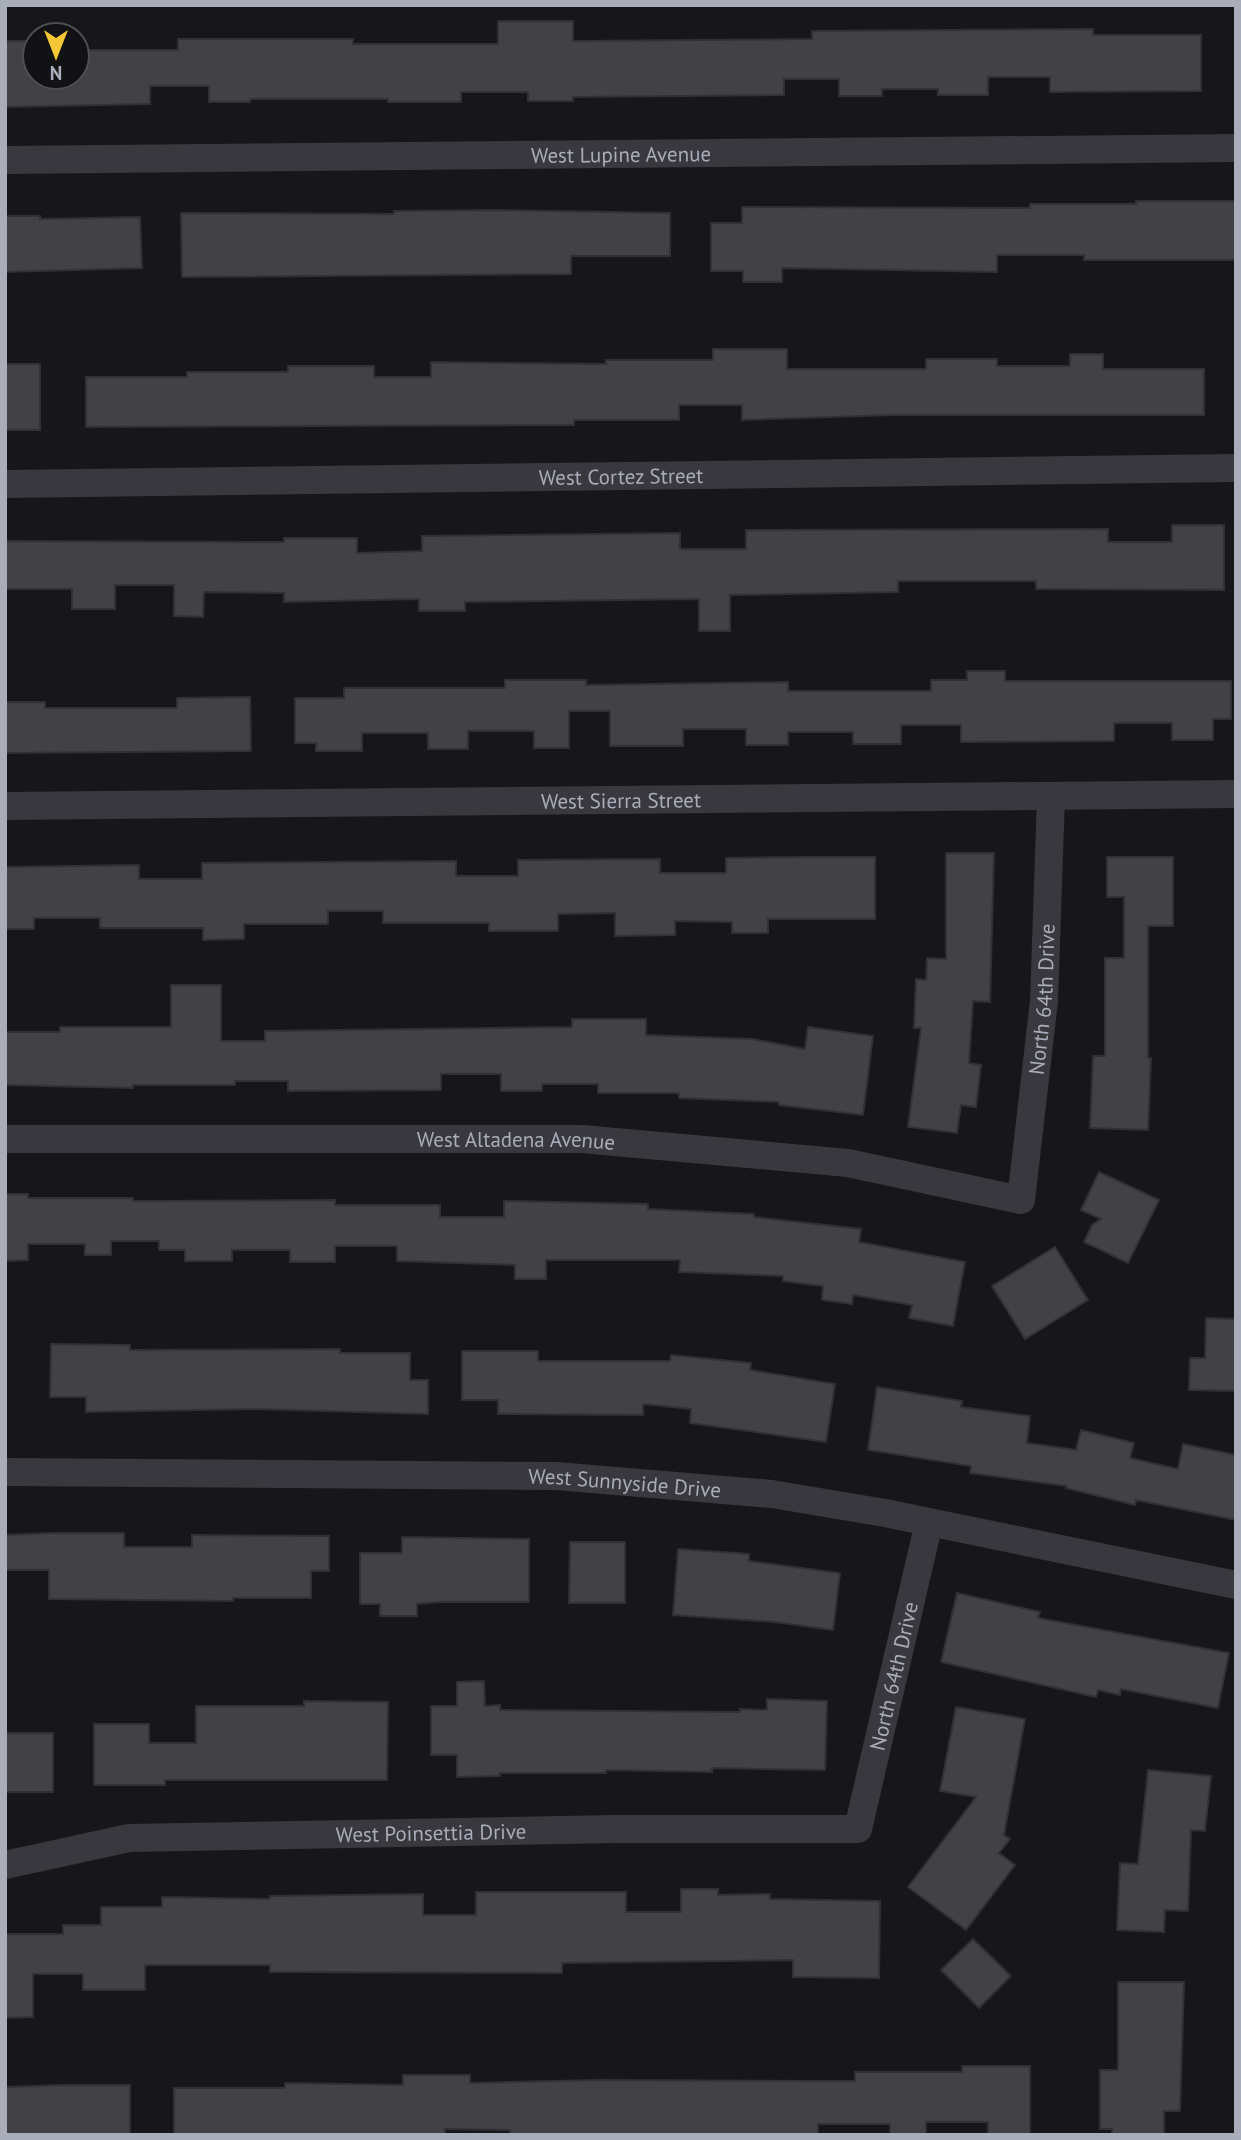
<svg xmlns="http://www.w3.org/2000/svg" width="1241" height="2140" viewBox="0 0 1241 2140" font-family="'PT Sans',sans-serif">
  <rect width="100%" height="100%" fill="#171719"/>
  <g fill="#414146" stroke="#313135" stroke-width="2">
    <polygon points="498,21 573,21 573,41 812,39 812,31 1093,29 1093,35 1201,35 1201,91 1050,92 1050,77 988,77 988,95 938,95 938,89 882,89 882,96 839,96 839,79 784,79 784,95 573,97 573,101 528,101 528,92 461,92 461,102 388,102 388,99 250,99 250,102 209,102 209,86 150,86 150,104 5,107 5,41 35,41 35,77 77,77 77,50 178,50 178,39 353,39 353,44 498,44"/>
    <polygon points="1136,201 1236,201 1236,260 1084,260 1084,255 997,255 997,272 782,268 782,282 743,282 743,271 711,271 711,223 742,223 742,207 1030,208 1030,204 1136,204"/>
    <polygon points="498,210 670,213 670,256 571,256 571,274 182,277 181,213 394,214 394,211"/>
    <polygon points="5,216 40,216 40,219 140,217 142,268 5,272"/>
    <polygon points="713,349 787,349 787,369 926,369 926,359 997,359 997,366 1070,366 1070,354 1103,354 1103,369 1204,369 1204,415 892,415 742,420 742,405 679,405 679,420 574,420 574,425 86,427 86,377 187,377 187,372 288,372 288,366 374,366 374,377 431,377 431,362 606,364 606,360 713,360"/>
    <rect x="5" y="364" width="35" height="66"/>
    <polygon points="1172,525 1224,525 1224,590 1036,589 1036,581 898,581 898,592 730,595 730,631 699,631 699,599 465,602 465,611 419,611 419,599 284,602 284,593 204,592 203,617 174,616 174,585 115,585 115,609 72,609 72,589 5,589 5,541 284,542 284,538 357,538 357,553 422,551 422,536 680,533 680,549 746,549 746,530 1108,529 1108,542 1172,542"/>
    <polygon points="967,671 1005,671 1005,681 1231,681 1231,719 1213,719 1213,740 1172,740 1172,723 1114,723 1114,741 961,742 961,725 901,725 901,744 853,744 853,732 788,732 788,745 746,745 746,729 683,729 683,746 610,746 610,711 569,711 569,748 534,748 534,731 468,731 468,749 428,749 428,733 362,733 362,751 316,751 316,743 295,743 295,698 344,698 344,688 505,688 505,680 586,680 586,685 788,682 788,691 931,691 931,680 967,680"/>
    <polygon points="250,697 251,751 5,753 5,702 45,702 45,708 177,708 177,698"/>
    <polygon points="946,853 994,853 990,1002 973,1001 969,1063 981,1065 976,1107 961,1105 957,1133 908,1127 921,1028 914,1028 916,979 926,980 927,958 946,959"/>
    <polygon points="805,857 875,857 875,919 768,919 768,933 732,933 732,922 675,921 675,935 615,936 615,913 558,914 558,931 489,931 489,923 383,923 383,911 328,911 328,924 244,924 244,939 203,940 203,928 100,928 100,918 34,918 34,929 5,929 5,867 139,865 139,879 202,879 202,863 456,861 456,876 518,876 518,860 660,859 660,873 726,873 726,858"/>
    <polygon points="1107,857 1173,857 1173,926 1148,926 1148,1058 1151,1058 1148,1130 1090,1128 1093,1056 1105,1056 1105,958 1124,958 1124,897 1107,897"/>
    <polygon points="171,985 221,985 221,1041 265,1041 265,1031 572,1027 572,1019 646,1019 646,1035 752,1039 805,1049 808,1027 873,1036 863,1115 779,1105 779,1102 679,1098 679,1093 598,1093 598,1084 542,1084 542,1091 501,1091 501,1074 441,1074 441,1090 288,1091 288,1081 235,1081 235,1085 133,1085 133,1088 5,1085 5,1032 60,1032 60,1027 171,1027"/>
    <polygon points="1099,1172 1159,1200 1128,1263 1084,1242 1092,1225 1101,1219 1081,1210"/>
    <polygon points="5,1194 28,1194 28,1198 133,1198 133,1201 335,1200 335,1205 440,1205 440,1217 504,1217 504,1201 648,1204 648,1209 754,1214 754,1217 861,1229 859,1242 965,1262 953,1326 909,1318 912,1305 853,1295 852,1304 822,1300 823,1286 783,1281 783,1276 679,1272 680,1260 546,1260 546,1279 515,1279 515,1265 397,1261 397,1246 335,1246 335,1262 290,1262 290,1250 232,1250 232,1261 185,1261 185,1250 159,1250 159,1241 111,1241 111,1255 85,1255 85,1244 28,1244 28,1260 5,1261"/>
    <polygon points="1055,1247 1088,1300 1025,1339 992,1286"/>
    <polygon points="1206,1318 1236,1319 1236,1391 1189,1390 1190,1358 1205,1358"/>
    <polygon points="51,1344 130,1345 130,1350 340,1349 340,1353 410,1353 410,1380 428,1380 428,1414 255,1409 86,1412 86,1397 50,1397"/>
    <polygon points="462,1351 538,1351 538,1361 670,1361 671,1355 751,1363 750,1370 835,1384 826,1442 690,1423 691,1409 643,1404 643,1415 498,1414 498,1400 462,1400"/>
    <polygon points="877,1387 962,1401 961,1407 1030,1416 1027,1443 1076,1450 1081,1430 1134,1443 1130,1458 1178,1469 1183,1444 1236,1455 1236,1520 1136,1500 1135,1505 1066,1488 1067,1486 970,1473 971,1466 868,1450"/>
    <polygon points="49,1533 124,1533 124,1547 192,1547 192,1535 329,1536 329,1571 311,1571 311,1598 233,1598 233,1601 49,1599 49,1570 5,1570 5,1535"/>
    <polygon points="402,1537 529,1539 529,1602 440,1602 417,1604 417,1616 380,1616 380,1604 360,1604 360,1553 402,1553"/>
    <polygon points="570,1542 625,1542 625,1603 569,1603"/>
    <polygon points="678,1549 749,1554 749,1561 840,1573 833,1630 775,1622 673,1615"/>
    <polygon points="957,1593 1040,1612 1038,1618 1229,1653 1218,1708 1121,1689 1120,1695 1098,1690 1096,1697 941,1662"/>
    <polygon points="484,1681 485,1706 500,1705 500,1710 740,1712 740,1709 767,1710 767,1699 827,1701 825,1770 712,1768 712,1772 606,1770 606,1773 500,1773 500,1776 457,1777 457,1755 431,1755 431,1706 457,1706 457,1682"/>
    <polygon points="304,1701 388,1702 387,1780 165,1780 165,1785 94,1785 94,1724 149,1724 149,1743 196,1743 196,1706 304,1706"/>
    <polygon points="956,1707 1025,1719 1004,1835 1010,1839 999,1853 1015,1865 966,1930 908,1887 976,1797 940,1791"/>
    <rect x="5" y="1733" width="48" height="59"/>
    <polygon points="1148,1770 1211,1776 1205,1831 1191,1830 1188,1911 1165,1910 1164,1932 1117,1930 1120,1863 1138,1864"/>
    <polygon points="681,1889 718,1889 718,1895 770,1894 770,1899 880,1901 879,1978 793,1977 793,1960 562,1963 562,1973 270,1972 270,1965 145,1965 145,1990 83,1990 83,1974 33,1974 33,2017 5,2018 5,1934 63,1934 63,1925 101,1925 101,1907 162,1907 162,1897 270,1899 270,1896 423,1894 423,1915 476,1915 476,1892 626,1892 626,1912 681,1912"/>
    <polygon points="973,1939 1011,1976 979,2008 941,1970"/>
    <polygon points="1118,1982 1184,1982 1180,2111 1164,2111 1164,2135 1112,2135 1112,2129 1100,2129 1100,2070 1118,2070"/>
    <polygon points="962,2066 1030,2066 1030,2135 988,2135 988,2122 926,2122 926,2135 890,2135 890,2124 818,2124 818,2135 510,2135 510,2130 445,2129 445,2135 174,2135 174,2088 285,2088 285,2083 403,2085 403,2075 470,2075 470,2083 599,2080 855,2081 855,2072 962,2072"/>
    <polygon points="64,2085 130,2085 130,2135 5,2135 5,2087"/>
  </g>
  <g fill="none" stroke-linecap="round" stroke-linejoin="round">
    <g stroke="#38383e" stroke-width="28">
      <path id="s1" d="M 5,160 L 1236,148"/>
      <path id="s2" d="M 5,484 L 1236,468"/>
      <path id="s3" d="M 5,806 L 1236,794"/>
      <path id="s4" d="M 5,1139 L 582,1139 L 848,1163 L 1021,1200 L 1044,1001 L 1051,797"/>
      <path id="s5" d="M 5,1472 L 556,1476 L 772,1494 L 885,1513 L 1236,1585"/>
      <path id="s6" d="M 5,1865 L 129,1838 L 615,1829 L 858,1829 L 929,1522"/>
    </g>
  </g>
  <g text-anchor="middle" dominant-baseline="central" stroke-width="5" stroke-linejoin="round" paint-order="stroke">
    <g font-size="21" fill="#a9acb9" stroke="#121214">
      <text stroke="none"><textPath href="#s1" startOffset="616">West Lupine Avenue</textPath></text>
      <text stroke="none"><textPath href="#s2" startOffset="616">West Cortez Street</textPath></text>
      <text stroke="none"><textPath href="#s3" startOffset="616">West Sierra Street</textPath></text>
      <text stroke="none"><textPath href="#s4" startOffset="1223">North 64th Drive</textPath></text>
      <text stroke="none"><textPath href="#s4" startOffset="511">West Altadena Avenue</textPath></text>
      <text stroke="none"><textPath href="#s5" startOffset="620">West Sunnyside Drive</textPath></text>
      <text stroke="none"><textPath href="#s6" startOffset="1013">North 64th Drive</textPath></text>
      <text stroke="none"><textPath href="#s6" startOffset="429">West Poinsettia Drive</textPath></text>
    </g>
  </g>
  <rect width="1241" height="2140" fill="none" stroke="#a9acb9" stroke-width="14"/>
  <g transform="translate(56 56) rotate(180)"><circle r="33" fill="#121214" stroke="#4e5056" stroke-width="2"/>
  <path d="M0-5L12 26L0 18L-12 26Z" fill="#f3c735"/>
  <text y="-10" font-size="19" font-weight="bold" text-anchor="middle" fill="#a9acb9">N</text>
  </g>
</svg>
